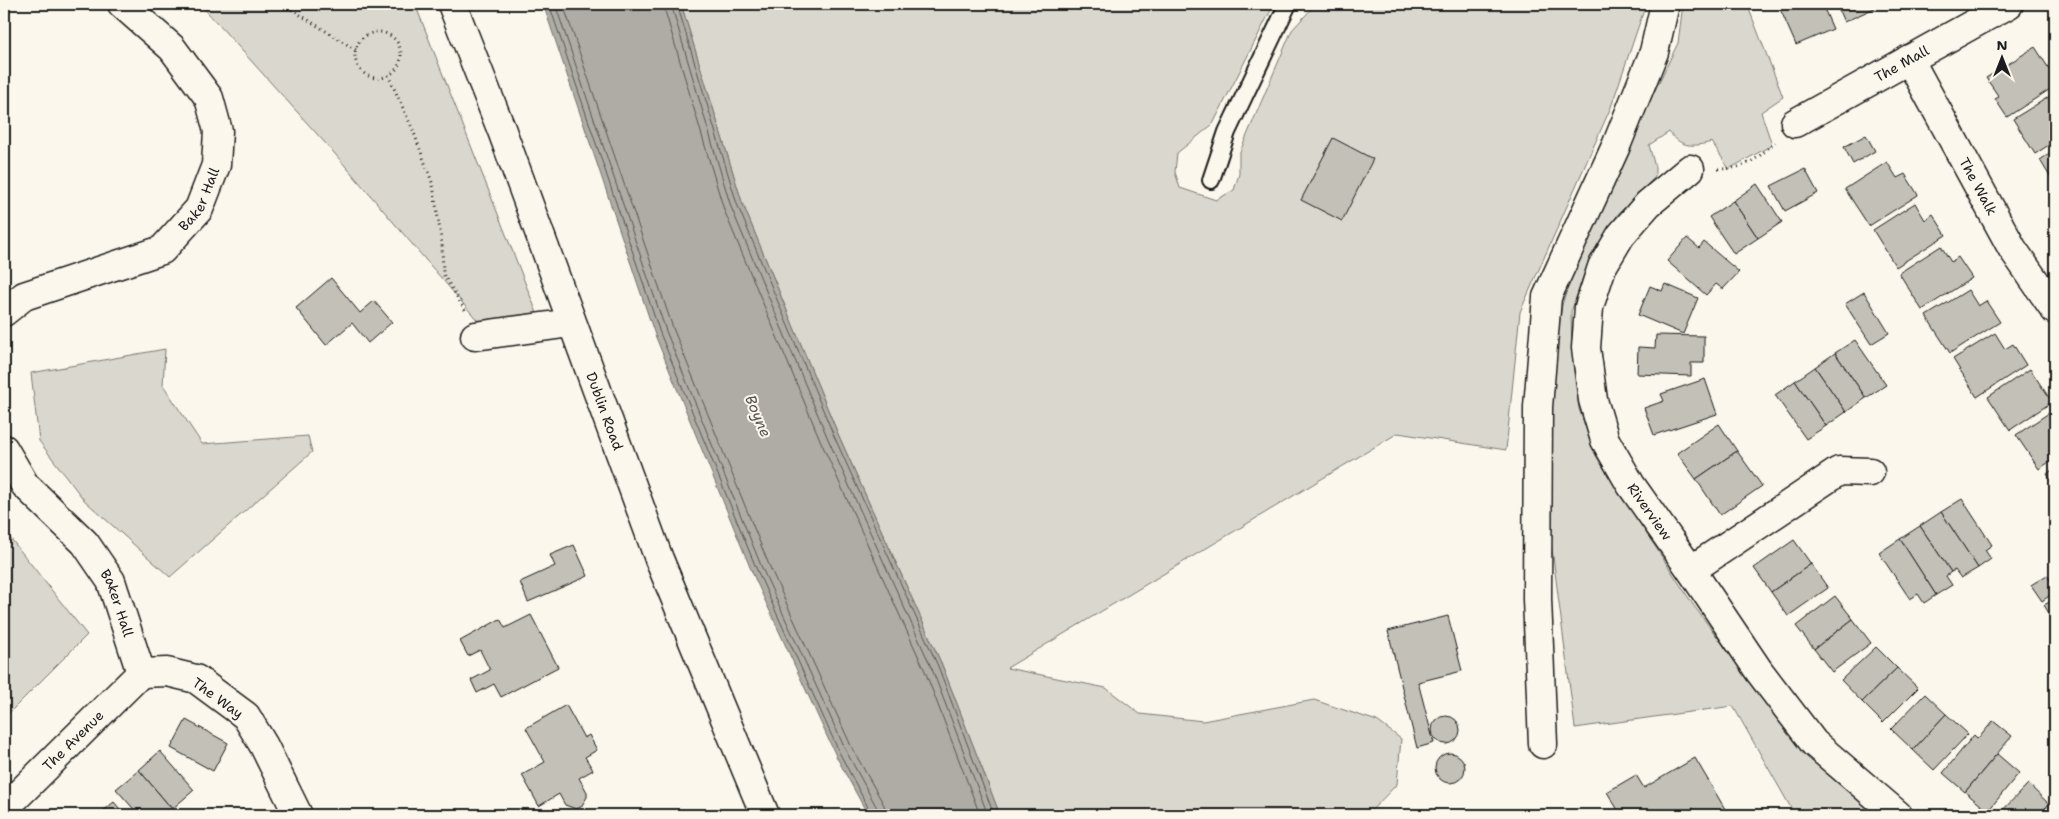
<svg xmlns="http://www.w3.org/2000/svg" width="2059" height="819" viewBox="0 0 2059 819" font-family="'Shantell Sans',sans-serif">
  <rect width="100%" height="100%" fill="#fbf7ec"/>
  <filter id="ink" filterUnits="userSpaceOnUse"><feTurbulence type="fractalNoise" baseFrequency=".02" numOctaves="2"/><feDisplacementMap in="SourceGraphic" scale="10" xChannelSelector="R" yChannelSelector="G"/><feConvolveMatrix kernelMatrix="1 2 1 2 8 2 1 2 1" color-interpolation-filters="sRGB"/></filter>
  <g filter="url(#ink)">
    <g fill="#dad7ce" stroke="#7b7a75">
      <polygon points="200,4 415,4 537,313 478,321 335,154"/>
      <polygon points="681,4 1274,4 1213,124 1177,153 1175,172 1180,188 1216,200 1234,190 1239,174 1239,154 1292,30 1316,4 1646,4 1611,107 1520,312 1506,450 1398,433 1007,668 1106,688 1140,714 1203,721 1314,700 1377,721 1401,739 1397,784 1369,813 1369,815 1000,815 942,665 838,434 742,202"/>
      <path d="M 1683,4 L 1747,4 L 1783,97 L 1761,112 L 1772,145 L 1729,169 L 1712,142 C 1692,147 1682,148 1669,132 L 1649,145 L 1655,167 L 1655,177 L 1618,214 L 1589,260 L 1571,312 L 1572,355 L 1579,409 L 1596,456 L 1694,606 L 1802,750 L 1876,815 L 1795,815 L 1733,706 L 1575,728 L 1550,533 L 1549,472 L 1553,369 L 1562,305 L 1575,265 L 1643,115 L 1678,43 Z"/>
      <polygon points="165,349 163,385 202,444 308,436 312,452 170,577 84,500 39,441 31,373"/>
      <polygon points="4,530 87,635 4,718"/>
    </g>
    <polygon fill="#afaca5" stroke="#74726e" points="543,4 681,4 742,202 838,434 942,665 1000,815 868,815 836,756 752,572 655,335"/>
    <g fill="none" stroke-linecap="round" stroke-linejoin="round">
      <g stroke="#575653" stroke-width="1">
        <polyline points="549,4 660,333 757,570 840,754 872,815"/>
        <polyline points="555,4 666,331 762,568 846,751 877,808 878,815"/>
        <polyline points="563,4 673,328 769,565 852,748 884,805 886,815"/>
        <polyline points="663,4 724,210 821,442 925,671 980,815"/>
        <polyline points="671,4 731,207 828,439 932,669 988,815"/>
        <polyline points="677,4 737,204 834,436 938,666 994,815"/>
      </g>
    </g>
    <g fill="#c3c0b8" stroke="#1c1c1c">
      <polygon points="1778,4 1822,4 1833,29 1796,45"/>
      <polygon points="1836,4 1880,4 1881,5 1844,22"/>
      <polygon points="2035,47 2055,78 2055,86 2007,117 1995,99 1999,97 1986,78"/>
      <polygon points="2055,93 2055,141 2035,154 2013,119"/>
      <polygon points="1866,135 1875,151 1853,164 1844,147"/>
      <polygon points="1333,138 1373,159 1342,221 1301,200"/>
      <polygon points="2055,150 2055,185 2040,160"/>
      <polygon points="1887,162 1897,178 1905,174 1918,195 1869,226 1845,189"/>
      <polygon points="1805,169 1818,193 1785,211 1771,186"/>
      <polygon points="1757,184 1782,222 1758,238 1733,201"/>
      <polygon points="1733,201 1758,238 1734,254 1709,217"/>
      <polygon points="1915,203 1925,220 1933,214 1946,235 1896,267 1873,230"/>
      <polygon points="1687,238 1699,248 1704,242 1739,272 1723,289 1716,284 1706,295 1667,261"/>
      <polygon points="1941,246 1951,262 1958,257 1972,278 1922,310 1899,273"/>
      <polygon points="331,278 360,313 374,301 392,322 368,343 352,323 326,345 296,308"/>
      <polygon points="1665,284 1698,298 1683,334 1638,315 1650,286 1662,291"/>
      <polygon points="1968,290 1978,306 1986,301 2000,322 1950,353 1926,316"/>
      <polygon points="1864,292 1889,333 1871,344 1845,304"/>
      <polygon points="1995,333 2005,349 2013,344 2026,365 1977,397 1953,359"/>
      <polygon points="1656,335 1704,336 1704,363 1691,363 1691,376 1637,374 1638,347 1655,348"/>
      <polygon points="1855,340 1886,385 1866,398 1835,353"/>
      <polygon points="1835,353 1866,398 1846,412 1815,367"/>
      <polygon points="1815,367 1846,412 1826,426 1795,381"/>
      <polygon points="2030,369 2052,402 2010,430 1988,397"/>
      <polygon points="1705,379 1717,414 1654,435 1644,408 1664,401 1661,394"/>
      <polygon points="1795,381 1826,426 1806,439 1775,395"/>
      <polygon points="2055,409 2055,458 2039,469 2016,435"/>
      <polygon points="1719,424 1737,451 1696,479 1677,453"/>
      <polygon points="1737,451 1762,486 1720,515 1696,479"/>
      <polygon points="2055,468 2055,486 2047,474"/>
      <polygon points="1962,499 1992,545 1985,550 1991,559 1978,568 1941,512"/>
      <polygon points="1941,512 1978,568 1961,578 1955,570 1951,572 1920,526"/>
      <polygon points="1920,526 1951,572 1946,576 1952,585 1936,595 1900,539"/>
      <polygon points="1900,539 1936,595 1924,603 1918,594 1910,599 1879,553"/>
      <polygon points="1794,540 1811,564 1771,592 1754,568"/>
      <polygon points="574,545 588,576 528,602 520,582 555,566 550,555"/>
      <polygon points="1811,564 1828,588 1788,616 1771,592"/>
      <polygon points="2047,575 2055,588 2055,592 2042,601 2031,585"/>
      <polygon points="1835,596 1853,619 1814,649 1796,626"/>
      <polygon points="2055,599 2055,619 2053,620 2044,605"/>
      <polygon points="531,615 558,667 501,697 494,684 477,693 471,680 490,670 480,650 468,656 460,641 500,619 505,628"/>
      <polygon points="1448,616 1462,671 1418,682 1434,743 1417,748 1388,631"/>
      <polygon points="1853,619 1871,643 1832,672 1814,649"/>
      <polygon points="1876,647 1897,668 1862,702 1841,680"/>
      <polygon points="1897,668 1918,688 1883,723 1862,702"/>
      <polygon points="1925,694 1946,714 1913,750 1891,729"/>
      <polygon points="566,705 584,738 589,735 597,750 585,757 593,770 579,778 587,792 587,797 581,807 576,809 565,805 559,794 539,806 522,775 545,762 526,728"/>
      <polygon points="1946,714 1968,734 1934,770 1913,750"/>
      <circle cx="1446" cy="730" r="14"/>
      <polygon points="186,720 228,743 213,771 171,748"/>
      <polygon points="1993,721 2012,736 1965,792 1943,773 1974,735 1978,739"/>
      <polygon points="160,751 194,790 172,809 139,770"/>
      <circle cx="1450" cy="768" r="15"/>
      <polygon points="1997,754 2019,773 1988,811 1965,792"/>
      <polygon points="1695,758 1725,809 1714,815 1698,815 1693,808 1680,815 1621,815 1607,792 1636,775 1644,788"/>
      <polygon points="139,770 172,809 165,815 139,815 116,789"/>
      <polygon points="2028,784 2049,804 2039,815 1998,815"/>
      <polygon points="114,802 125,815 98,815"/>
      <polygon points="2049,804 2055,810 2055,815 2039,815"/>
    </g>
    <g fill="none" stroke-linecap="round" stroke-linejoin="round">
      <defs>
        <polyline id="lane" points="1211,180 1227,132 1288,4"/>
        <g id="street">
          <path id="s1" d="M 1909,59 L 2012,248 L 2055,310"/>
          <path id="s2" d="M 1795,123 L 2009,4"/>
          <path id="s3" d="M 1690,169 L 1648,204 L 1621,235 L 1602,267 L 1589,307 L 1586,348 L 1593,400 L 1605,440 L 1631,485 L 1691,570 L 1759,671 L 1814,743 L 1898,815"/>
          <path id="s4" d="M 4,312 L 24,296 L 162,250 L 199,209 L 216,165 L 218,131 L 209,98 L 172,48 L 122,4"/>
          <polyline points="475,336 571,323"/>
          <path id="s5" d="M 4,449 L 25,485 L 85,543 L 111,581 L 141,673"/>
          <polyline points="1691,570 1839,471 1870,472"/>
          <polyline points="141,673 167,672 196,679 246,716 264,746 298,815"/>
          <polyline points="1543,744 1537,599 1538,407 1547,297 1616,146 1654,52 1665,4"/>
          <path id="s6" d="M 4,807 L 14,799 L 141,673"/>
        </g>
        <g id="secondary">
          <path id="s7" d="M 452,4 L 502,131 L 659,559 L 765,815"/>
        </g>
      </defs>
      <use href="#lane" stroke="#1c1c1c" stroke-width="20"/>
      <use href="#street" stroke="#1c1c1c" stroke-width="31"/>
      <use href="#secondary" stroke="#1c1c1c" stroke-width="31"/>
      <g stroke="#1c1c1c" stroke-width="3" stroke-dasharray="1 4" stroke-linecap="butt">
        <polyline points="283,4 356,50"/>
        <circle cx="378" cy="55" r="23"/>
        <polyline points="388,75 413,130 433,185 442,244 443,274 465,310"/>
        <path d="M 1718,169 C 1746,169 1756,160 1775,142"/>
      </g>
      <use href="#lane" stroke="#fbf7ec" stroke-width="16"/>
      <use href="#street" stroke="#fbf7ec" stroke-width="28"/>
      <use href="#secondary" stroke="#fbf7ec" stroke-width="28"/>
    </g>
  </g>
  <g text-anchor="middle" dominant-baseline="central" stroke-width="4" stroke-linejoin="round" paint-order="stroke">
    <g font-size="14" fill="#1c1c1c" stroke="#fbf7ec">
      <text stroke="none"><textPath href="#s2" startOffset="122">The Mall</textPath></text>
      <text stroke="none"><textPath href="#s1" startOffset="145">The Walk</textPath></text>
      <text stroke="none"><textPath href="#s4" startOffset="235">Baker Hall</textPath></text>
      <text stroke="none"><textPath href="#s7" startOffset="435">Dublin Road</textPath></text>
      <text stroke="none"><textPath href="#s3" startOffset="395">Riverview</textPath></text>
      <text stroke="none"><textPath href="#s5" startOffset="194">Baker Hall</textPath></text>
      <text transform="translate(218 698) rotate(36)">The Way</text>
      <text stroke="none"><textPath href="#s6" startOffset="96">The Avenue</textPath></text>
    </g>
    <g font-size="15" font-style="italic" fill="#575653" stroke="#fbf7ec">
      <text transform="translate(758 416) rotate(67)">Boyne</text>
    </g>
  </g>
  <rect width="2059" height="819" fill="none" stroke="#fbf7ec" stroke-width="20"/>
  <rect x="10" y="10" width="2039" height="799" fill="none" stroke="#1c1c1c" stroke-width="2" filter="url(#ink)"/>
  <g transform="translate(2002 58)" stroke="#fbf7ec" stroke-width="4" paint-order="stroke">
  <path d="M0-4L9 19L0 12L-9 19Z" fill="#1c1c1c"/>
  <text y="-8" font-size="14" font-weight="bold" text-anchor="middle" fill="#1c1c1c">N</text>
  </g>
</svg>
